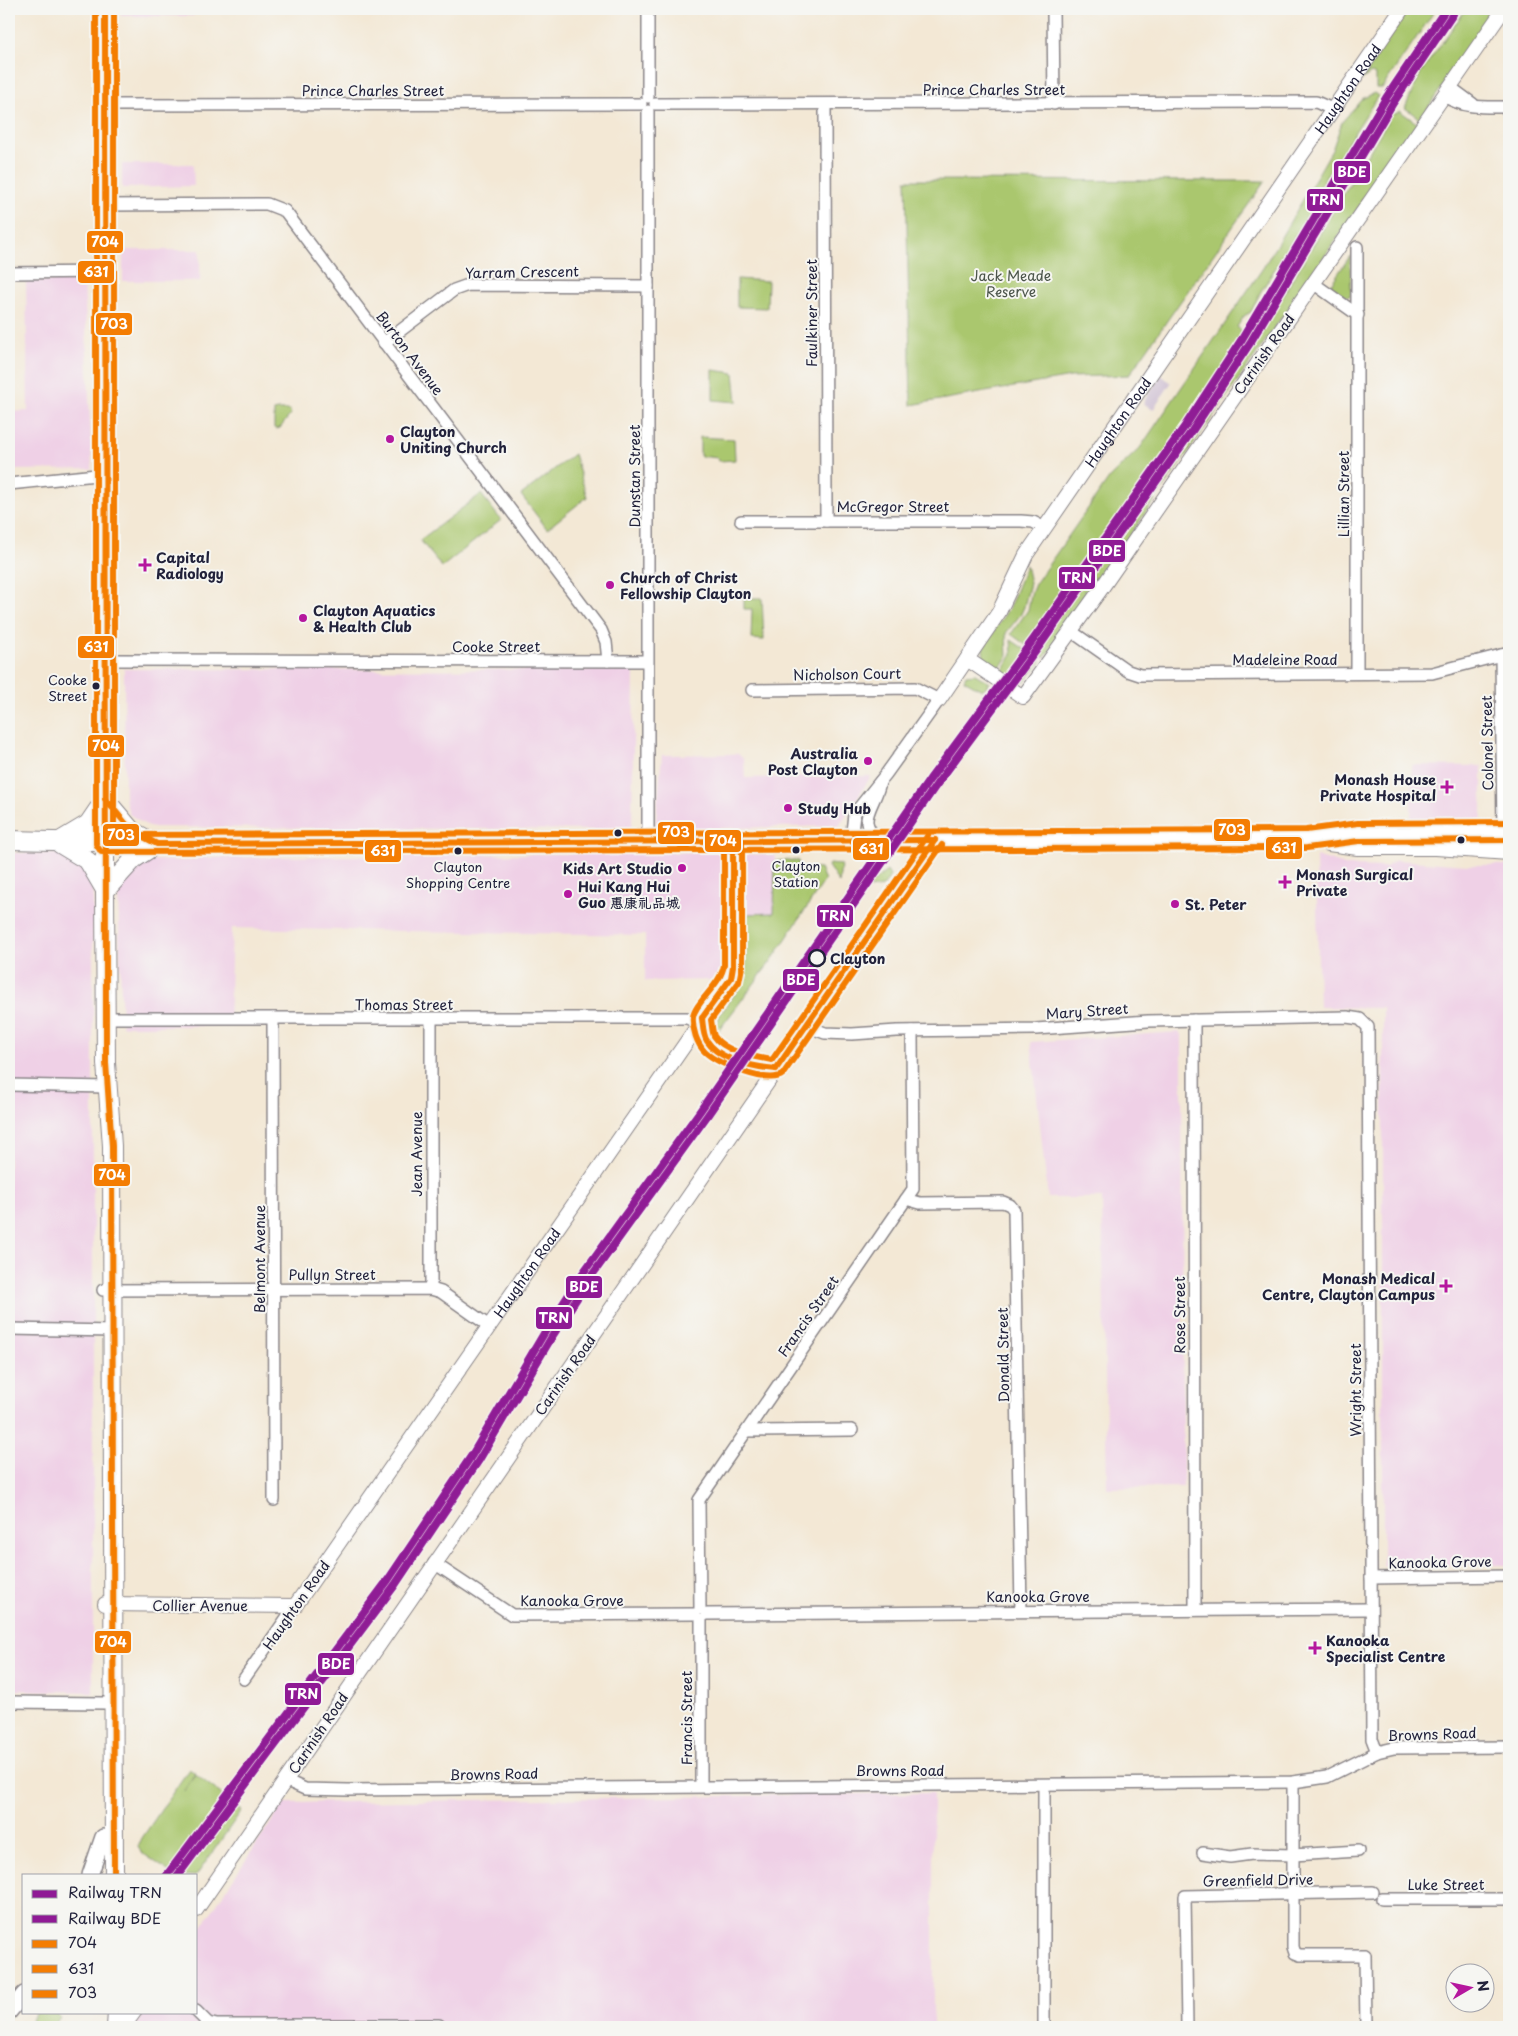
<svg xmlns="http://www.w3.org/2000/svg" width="1518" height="2036" viewBox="0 0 1518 2036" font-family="'Playpen Sans','LXGW WenKai TC',sans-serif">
  <rect width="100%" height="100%" fill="#f6f6f2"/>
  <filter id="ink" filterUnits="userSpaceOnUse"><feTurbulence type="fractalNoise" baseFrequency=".02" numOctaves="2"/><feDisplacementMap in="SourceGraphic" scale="10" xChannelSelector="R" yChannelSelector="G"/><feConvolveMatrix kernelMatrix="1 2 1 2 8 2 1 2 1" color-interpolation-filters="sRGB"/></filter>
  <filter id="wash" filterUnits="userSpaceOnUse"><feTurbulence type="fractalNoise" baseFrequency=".0096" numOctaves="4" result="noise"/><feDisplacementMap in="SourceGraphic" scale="20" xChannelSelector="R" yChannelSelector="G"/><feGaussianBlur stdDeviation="1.12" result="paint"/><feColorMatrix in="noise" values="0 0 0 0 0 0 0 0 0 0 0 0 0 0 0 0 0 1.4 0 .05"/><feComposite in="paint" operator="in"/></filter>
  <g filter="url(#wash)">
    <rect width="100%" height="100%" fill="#f3e8d5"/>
    <g fill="#efd0e6">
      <polygon points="121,9 193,9 194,16 121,16"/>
      <polygon points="122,164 193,164 194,186 122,188"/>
      <rect x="123" y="250" width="77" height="31"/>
      <polygon points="84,280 92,469 9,470 9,412 28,411 26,281"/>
      <polygon points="124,669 634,670 632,830 149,827 129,814 125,798"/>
      <polygon points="738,754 744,759 745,778 871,776 839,826 655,829 662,755"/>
      <polygon points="1412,765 1482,766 1482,820 1411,819"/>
      <polygon points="721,852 726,859 723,972 715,980 645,981 645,935 232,928 229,1026 122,1026 118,892 121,882 136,867 152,860 188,861 201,858"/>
      <polygon points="9,853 63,854 83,867 93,890 93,1692 9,1690"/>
      <polygon points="740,854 775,855 774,913 746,914 746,947 739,947"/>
      <polygon points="1316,856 1348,866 1386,867 1396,860 1467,865 1509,865 1509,1565 1383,1565 1383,1008 1319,1007"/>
      <polygon points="1179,1032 1182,1036 1183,1487 1107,1488 1102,1198 1048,1198 1031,1042"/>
      <polygon points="933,1793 933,2027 134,2027 144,2012 196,2012 196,1935 284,1803"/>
    </g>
    <polygon fill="#cdbed2" points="1161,375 1171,383 1153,410 1143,403"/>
    <g fill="#aac76e" stroke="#667454">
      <polygon points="1409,9 1436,9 1382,88 1376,88 1376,75 1371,73 1361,80 1361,78"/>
      <polygon points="1466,9 1496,9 1420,119 1405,108 1421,72"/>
      <polygon points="1374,93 1378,96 1326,177 1320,187 1320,196 1260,293 1251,312 1244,316 1237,327 1255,341 1386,124 1391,111 1395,114 1400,111 1418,124 1365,199 1362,199 1363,201 1045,657 1042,657 1011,634 1028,610 1031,594 1035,584 1110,477 1140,448 1263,268 1332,150 1342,122 1362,99"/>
      <polygon points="906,180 1265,181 1129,375 1071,377 911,405"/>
      <polygon points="1350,256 1351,291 1350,296 1346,297 1332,288 1331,284"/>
      <polygon points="737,279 768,281 767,308 737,307"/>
      <polygon points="713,370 734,373 737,402 713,400"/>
      <polygon points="277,410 289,410 291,414 280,428 276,429 274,428 274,411"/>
      <polygon points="700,437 734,439 735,460 719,461 718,458 700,456"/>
      <polygon points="574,454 587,497 547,529 521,495"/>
      <polygon points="481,494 501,520 442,567 420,540"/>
      <polygon points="1026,565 1030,583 1024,607 1021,614 1006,633 1007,657 997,672 984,662 983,648 1009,608"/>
      <polygon points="744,598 762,598 764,640 751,639 752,609 744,609"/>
      <polygon points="1011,640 1040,659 1041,662 1025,681 1015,682 1001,674 1012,654"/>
      <polygon points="975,674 990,683 982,690 964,680 966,675"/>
      <polygon points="798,860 799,868 820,869 825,880 772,960 719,1030 716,1027 719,1016 745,979 746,914 774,913 775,861"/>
      <polygon points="829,864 841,865 839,883 828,866"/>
      <polygon points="887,871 890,876 883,887 867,889 867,886"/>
      <polygon points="189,1769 195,1773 184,1791 195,1774 242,1810 196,1876 174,1875 141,1852 138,1847 142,1838"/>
      <polygon points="37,2012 54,2012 60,2017 53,2027 27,2027"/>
    </g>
  </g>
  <g filter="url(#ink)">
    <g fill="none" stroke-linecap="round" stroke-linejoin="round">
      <defs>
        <g id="minor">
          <polyline points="648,9 648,97"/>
          <polyline points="1053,9 1054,104"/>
          <polyline points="1450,87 1473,104"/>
          <path d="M 1444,96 C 1464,109 1486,107 1509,107"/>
          <polyline points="655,104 1316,102 1332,109"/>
          <polyline points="105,105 641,104"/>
          <polyline points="825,105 826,521"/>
          <polyline points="106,205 267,204 285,211 601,630 606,642 608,661"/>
          <polyline points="1357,247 1357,673"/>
          <polyline points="9,273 106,272"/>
          <polyline points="1313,283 1358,315"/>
          <polyline points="384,343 454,290 468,285 648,286"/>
          <polyline points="9,484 106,474"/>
          <polyline points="741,521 1021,521 1033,522 1045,528"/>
          <polyline points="1071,631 1128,671 1140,675 1432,673 1509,653"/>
          <polyline points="1501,655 1503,831"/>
          <polyline points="106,660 647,661"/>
          <polyline points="752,690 915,688 939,700 886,774 854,814 851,841"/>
          <path d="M 880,782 C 876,805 851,825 883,839"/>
          <polyline points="648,842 648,111"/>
          <polyline points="108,1018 687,1018 698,1023"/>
          <polyline points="273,1018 274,1500"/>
          <polyline points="431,1019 431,1289"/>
          <polyline points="1194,1020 1195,1610"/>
          <polyline points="806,1026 825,1033 852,1034 897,1031 1036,1029 1148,1021 1347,1017 1360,1019 1368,1027 1372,1739 1377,1752"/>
          <polyline points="9,1085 107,1087"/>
          <polyline points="906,1199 920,1203 1003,1202 1010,1205 1014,1210 1021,1611"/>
          <polyline points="103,1290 431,1289 441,1292 489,1326"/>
          <polyline points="9,1329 113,1331"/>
          <polyline points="747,1431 852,1430"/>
          <polyline points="434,1563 512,1615 695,1614"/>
          <polyline points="1371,1578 1509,1576"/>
          <polyline points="700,1609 699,1500 913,1189 912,1031"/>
          <polyline points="707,1614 1370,1609"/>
          <polyline points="701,1620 701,1786"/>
          <polyline points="244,1679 295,1606"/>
          <polyline points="9,1702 104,1703"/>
          <polyline points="285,1780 305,1789 348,1790 1293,1782 1327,1777 1377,1752 1394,1748 1509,1747"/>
          <polyline points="1293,1782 1293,1947 1295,1953 1300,1955 1365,1955 1366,2027"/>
          <polyline points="1203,1853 1230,1857 1252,1854 1293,1855 1358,1851"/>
          <polyline points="1382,1899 1509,1899"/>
          <polyline points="196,2011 208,2023 217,2025 439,2025"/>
          <polyline points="1044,2027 1044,1785"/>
          <polyline points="1187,2027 1185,1896 1373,1892"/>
        </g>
        <g id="tertiary">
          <polyline points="967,659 1023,697 1101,589 1504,9"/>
          <path id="s1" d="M 939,700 L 999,612 L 1026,555 L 1402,9"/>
          <path id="s2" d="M 105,1604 L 295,1606 L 731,978 L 733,966 L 733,842"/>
          <polyline points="196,1910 935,840"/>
          <polyline points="123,2027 134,2012"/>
        </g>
        <g id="secondary">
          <polyline points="90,1875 103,1837"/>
          <polyline points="9,2012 24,1994"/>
        </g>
        <g id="primary">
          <polyline points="105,9 105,891 106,1063 112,1146 114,1875"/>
          <polyline points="105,799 132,831 154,843"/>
          <polyline points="9,840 228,845 1152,838 1307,839 1358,832 1509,831"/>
          <polyline points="58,842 88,824 105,799"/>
          <polyline points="1329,842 1358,846 1436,846 1509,851"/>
          <polyline points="60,844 88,861 105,890"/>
          <polyline points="105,891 134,859 157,844"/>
          <polyline points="116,2027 117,2012"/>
        </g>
      </defs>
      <use href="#minor" stroke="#8a8588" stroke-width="14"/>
      <use href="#tertiary" stroke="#8a8588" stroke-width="16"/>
      <use href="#secondary" stroke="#8a8588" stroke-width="18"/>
      <use href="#primary" stroke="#8a8588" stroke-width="20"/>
      <use href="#minor" stroke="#fff" stroke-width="11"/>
      <use href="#tertiary" stroke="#fff" stroke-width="14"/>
      <use href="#secondary" stroke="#fff" stroke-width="15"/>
      <use href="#primary" stroke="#fff" stroke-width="18"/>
      <defs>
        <g id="bus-1">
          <polyline points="105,9 106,1063 112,1146 114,1875"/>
          <polyline points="105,799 132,831 157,844 935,840"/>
          <polyline points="702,1018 731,978 733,966 733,842"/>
          <path d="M 702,1018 C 703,1026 703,1035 707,1041 C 720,1061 755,1067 776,1069"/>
          <polyline points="776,1069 935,840"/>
        </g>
        <g id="bus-2">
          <polyline points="96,9 96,844 101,852 1307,848 1359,841 1509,840"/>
          <path d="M 724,842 L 724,965 C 721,985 695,1002 693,1017 C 692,1029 697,1044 705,1052 C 717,1064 770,1086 783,1074 L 942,845"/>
        </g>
        <g id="bus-3">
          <polyline points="114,9 114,835 1306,830 1358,823 1509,822"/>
          <path d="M 742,842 L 742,967 L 739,982 L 711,1020 C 712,1025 712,1031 714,1036 C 724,1052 755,1057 772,1060 L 928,835"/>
        </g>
      </defs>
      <use href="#bus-1" stroke="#f6f6f2" stroke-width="10"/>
      <use href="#bus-2" stroke="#f6f6f2" stroke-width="10"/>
      <use href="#bus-3" stroke="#f6f6f2" stroke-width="10"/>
      <use href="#bus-1" stroke="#f47d03" stroke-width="6"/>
      <use href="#bus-2" stroke="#f47d03" stroke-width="6"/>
      <use href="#bus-3" stroke="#f47d03" stroke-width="6"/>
      <defs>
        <polyline id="rail-1" points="167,1875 388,1580 472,1455 546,1330 583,1273 700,1111 930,779 1033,640 1185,426 1242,339 1386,98 1446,9"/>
        <polyline id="rail-2" points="178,1875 395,1585 479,1460 553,1335 590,1278 707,1116 937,784 1040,645 1192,431 1250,343 1393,103 1453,14"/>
      </defs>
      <use href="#rail-1" stroke="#f6f6f2" stroke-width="11"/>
      <use href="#rail-2" stroke="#f6f6f2" stroke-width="11"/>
      <use href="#rail-1" stroke="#8f1a95" stroke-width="8"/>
      <use href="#rail-2" stroke="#8f1a95" stroke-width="8"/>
    </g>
  </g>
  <g fill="#b5179e" stroke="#f6f6f2" stroke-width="2">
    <circle cx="390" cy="439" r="5"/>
    <path d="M142.5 557.5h5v5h5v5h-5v5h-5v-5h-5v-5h5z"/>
    <circle cx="610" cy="585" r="5"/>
    <circle cx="303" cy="618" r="5"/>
    <circle cx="868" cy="761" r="5"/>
    <path d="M1444.5 779.5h5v5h5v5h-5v5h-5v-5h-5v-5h5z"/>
    <circle cx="788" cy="808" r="5"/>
    <circle cx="682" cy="868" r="5"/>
    <path d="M1282.5 874.5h5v5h5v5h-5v5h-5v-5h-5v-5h5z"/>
    <circle cx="568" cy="894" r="5"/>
    <circle cx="1175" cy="904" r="5"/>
    <path d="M1443.5 1278.5h5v5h5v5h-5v5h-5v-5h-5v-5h5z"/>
    <path d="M1312.5 1640.5h5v5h5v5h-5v5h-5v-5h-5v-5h5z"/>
  </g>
  <g fill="#22223b" stroke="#f6f6f2" stroke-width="2">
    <circle cx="96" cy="686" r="4.5"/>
    <circle cx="618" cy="833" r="4.5"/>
    <circle cx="1461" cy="840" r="4.5"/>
    <circle cx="796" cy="850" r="4.5"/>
    <circle cx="458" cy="851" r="4.5"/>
  </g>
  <circle fill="#f6f6f2" stroke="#22223b" stroke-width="2.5" cx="817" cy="958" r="8"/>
  <g text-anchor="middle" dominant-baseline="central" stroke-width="4" stroke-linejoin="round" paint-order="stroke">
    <g font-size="13" fill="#22223b" stroke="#f6f6f2">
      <text x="87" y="679" text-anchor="end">Cooke<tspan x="87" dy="16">Street</tspan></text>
      <text x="796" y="865">Clayton<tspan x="796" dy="16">Station</tspan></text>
      <text x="458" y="866">Clayton<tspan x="458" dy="16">Shopping Centre</tspan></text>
    </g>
    <g font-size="14" fill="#22223b" stroke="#f6f6f2">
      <text stroke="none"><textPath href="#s1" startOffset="736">Haughton Road</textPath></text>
      <text x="994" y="89">Prince Charles Street</text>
      <text x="373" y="90">Prince Charles Street</text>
      <text transform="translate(522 272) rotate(-1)">Yarram Crescent</text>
      <text transform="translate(811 313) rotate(-90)">Faulkiner Street</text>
      <text transform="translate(410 353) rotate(53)">Burton Avenue</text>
      <text transform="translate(1264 354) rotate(-55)">Carinish Road</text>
      <text stroke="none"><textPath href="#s1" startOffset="331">Haughton Road</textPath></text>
      <text transform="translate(634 476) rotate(-90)">Dunstan Street</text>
      <text transform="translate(1343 494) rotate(-90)">Lillian Street</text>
      <text x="893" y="506">McGregor Street</text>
      <text x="496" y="646">Cooke Street</text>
      <text x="1285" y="659">Madeleine Road</text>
      <text transform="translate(847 674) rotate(-1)">Nicholson Court</text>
      <text transform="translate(1487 743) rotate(-91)">Colonel Street</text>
      <text x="404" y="1004">Thomas Street</text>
      <text transform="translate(1087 1011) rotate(-4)">Mary Street</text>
      <text transform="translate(416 1154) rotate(-90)">Jean Avenue</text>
      <text transform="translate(259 1259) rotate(-90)">Belmont Avenue</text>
      <text stroke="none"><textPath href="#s2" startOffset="596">Haughton Road</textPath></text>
      <text x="332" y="1274">Pullyn Street</text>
      <text transform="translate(1179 1315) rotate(-90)">Rose Street</text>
      <text transform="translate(808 1316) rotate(-55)">Francis Street</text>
      <text transform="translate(1003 1355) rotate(-91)">Donald Street</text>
      <text transform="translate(565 1375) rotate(-55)">Carinish Road</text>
      <text transform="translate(1355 1390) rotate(-90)">Wright Street</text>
      <text transform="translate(1440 1562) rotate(-1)">Kanooka Grove</text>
      <text x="1038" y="1596">Kanooka Grove</text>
      <text x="572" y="1600">Kanooka Grove</text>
      <text x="200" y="1605">Collier Avenue</text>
      <text transform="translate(296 1605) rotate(-55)">Haughton Road</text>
      <text transform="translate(686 1718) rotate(-90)">Francis Street</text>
      <text transform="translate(318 1733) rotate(-56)">Carinish Road</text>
      <text transform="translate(1432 1734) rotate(-2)">Browns Road</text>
      <text x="900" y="1770">Browns Road</text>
      <text transform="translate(494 1774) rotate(-1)">Browns Road</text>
      <text transform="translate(1258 1880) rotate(-1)">Greenfield Drive</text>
      <text x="1446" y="1884">Luke Street</text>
    </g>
    <g font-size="14" fill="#4b544a" stroke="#f6f6f2">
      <text x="1011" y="275">Jack Meade<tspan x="1011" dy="16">Reserve</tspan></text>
    </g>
    <g font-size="14" font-weight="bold" fill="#22223b" stroke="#f6f6f2" text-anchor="start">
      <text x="400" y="431">Clayton<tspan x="400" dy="16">Uniting Church</tspan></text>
      <text x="156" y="557">Capital<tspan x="156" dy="16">Radiology</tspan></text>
      <text x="620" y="577">Church of Christ<tspan x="620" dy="16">Fellowship Clayton</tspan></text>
      <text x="313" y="610">Clayton Aquatics<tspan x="313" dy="16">&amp; Health Club</tspan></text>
      <text x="858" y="753" text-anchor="end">Australia<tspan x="858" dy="16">Post Clayton</tspan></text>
      <text x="1436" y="779" text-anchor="end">Monash House<tspan x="1436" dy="16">Private Hospital</tspan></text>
      <text x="798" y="808">Study Hub</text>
      <text x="672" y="868" text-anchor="end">Kids Art Studio</text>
      <text x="1296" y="874">Monash Surgical<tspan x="1296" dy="16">Private</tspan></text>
      <text x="578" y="886">Hui Kang Hui<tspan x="578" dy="16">Guo 惠康礼品城</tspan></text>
      <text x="1185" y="904">St. Peter</text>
      <text x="1435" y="1278" text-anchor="end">Monash Medical<tspan x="1435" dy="16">Centre, Clayton Campus</tspan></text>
      <text x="1326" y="1640">Kanooka<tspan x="1326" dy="16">Specialist Centre</tspan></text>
    </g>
    <g font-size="14" font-weight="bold" fill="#22223b" stroke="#f6f6f2" text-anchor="start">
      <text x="830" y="958">Clayton</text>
    </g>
  </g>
  <g stroke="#f6f6f2" stroke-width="2">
    <rect x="1333" y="160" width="38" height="24" rx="5" fill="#8f1a95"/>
    <rect x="1306" y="188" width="38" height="24" rx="5" fill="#8f1a95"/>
    <rect x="86" y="230" width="38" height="24" rx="5" fill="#f47d03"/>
    <rect x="77" y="260" width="38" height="24" rx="5" fill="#f47d03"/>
    <rect x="95" y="312" width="38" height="24" rx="5" fill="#f47d03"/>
    <rect x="1088" y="539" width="38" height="24" rx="5" fill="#8f1a95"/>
    <rect x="1058" y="566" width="38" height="24" rx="5" fill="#8f1a95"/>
    <rect x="77" y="635" width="38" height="24" rx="5" fill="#f47d03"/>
    <rect x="87" y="734" width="38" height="24" rx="5" fill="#f47d03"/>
    <rect x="1213" y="818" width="38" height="24" rx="5" fill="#f47d03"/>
    <rect x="657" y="821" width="38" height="24" rx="5" fill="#f47d03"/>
    <rect x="102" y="823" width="38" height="24" rx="5" fill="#f47d03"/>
    <rect x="704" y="829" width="38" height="24" rx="5" fill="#f47d03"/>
    <rect x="1265" y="836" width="38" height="24" rx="5" fill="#f47d03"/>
    <rect x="852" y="837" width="38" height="24" rx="5" fill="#f47d03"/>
    <rect x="364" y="839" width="38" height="24" rx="5" fill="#f47d03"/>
    <rect x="816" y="904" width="38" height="24" rx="5" fill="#8f1a95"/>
    <rect x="782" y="968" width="38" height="24" rx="5" fill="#8f1a95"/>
    <rect x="93" y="1163" width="38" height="24" rx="5" fill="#f47d03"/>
    <rect x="565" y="1275" width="38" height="24" rx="5" fill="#8f1a95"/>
    <rect x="535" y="1306" width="38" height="24" rx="5" fill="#8f1a95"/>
    <rect x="94" y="1630" width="38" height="24" rx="5" fill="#f47d03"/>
    <rect x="317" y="1652" width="38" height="24" rx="5" fill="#8f1a95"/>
    <rect x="284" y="1682" width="38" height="24" rx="5" fill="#8f1a95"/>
  </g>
  <g font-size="14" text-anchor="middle" font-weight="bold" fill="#fff">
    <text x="1352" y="177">BDE</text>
    <text x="1325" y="205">TRN</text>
    <text x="105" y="247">704</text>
    <text x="96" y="277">631</text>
    <text x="114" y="329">703</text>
    <text x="1107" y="556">BDE</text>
    <text x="1077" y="583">TRN</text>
    <text x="96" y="652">631</text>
    <text x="106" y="751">704</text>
    <text x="1232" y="835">703</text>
    <text x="676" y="837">703</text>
    <text x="121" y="840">703</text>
    <text x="723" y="846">704</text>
    <text x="1284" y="853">631</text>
    <text x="871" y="854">631</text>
    <text x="383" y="856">631</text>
    <text x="835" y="921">TRN</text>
    <text x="801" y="985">BDE</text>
    <text x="112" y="1180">704</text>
    <text x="584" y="1292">BDE</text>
    <text x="554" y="1323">TRN</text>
    <text x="113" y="1647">704</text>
    <text x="336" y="1669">BDE</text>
    <text x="303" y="1699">TRN</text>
  </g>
  <rect width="1518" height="2036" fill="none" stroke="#f6f6f2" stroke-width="30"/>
  <rect x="22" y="1874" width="175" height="140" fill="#f6f6f2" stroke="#a1a1a9"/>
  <rect x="32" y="1890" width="25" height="8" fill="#8f1a95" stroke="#a1a1a9"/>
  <text x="68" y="1898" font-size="15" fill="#22223b">Railway TRN</text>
  <rect x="32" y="1915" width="25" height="8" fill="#8f1a95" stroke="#a1a1a9"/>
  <text x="68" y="1924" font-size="15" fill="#22223b">Railway BDE</text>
  <rect x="32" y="1940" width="25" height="8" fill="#f47d03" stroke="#a1a1a9"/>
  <text x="68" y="1948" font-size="15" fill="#22223b">704</text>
  <rect x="32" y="1965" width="25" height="8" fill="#f47d03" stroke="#a1a1a9"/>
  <text x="68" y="1974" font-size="15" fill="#22223b">631</text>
  <rect x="32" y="1990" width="25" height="8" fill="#f47d03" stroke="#a1a1a9"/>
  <text x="68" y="1998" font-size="15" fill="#22223b">703</text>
  <g transform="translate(1470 1988) rotate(81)"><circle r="24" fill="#f6f6f2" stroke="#a1a1a9"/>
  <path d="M0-4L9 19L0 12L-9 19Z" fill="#b5179e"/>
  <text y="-8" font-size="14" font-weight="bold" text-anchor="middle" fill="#22223b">N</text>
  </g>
</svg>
